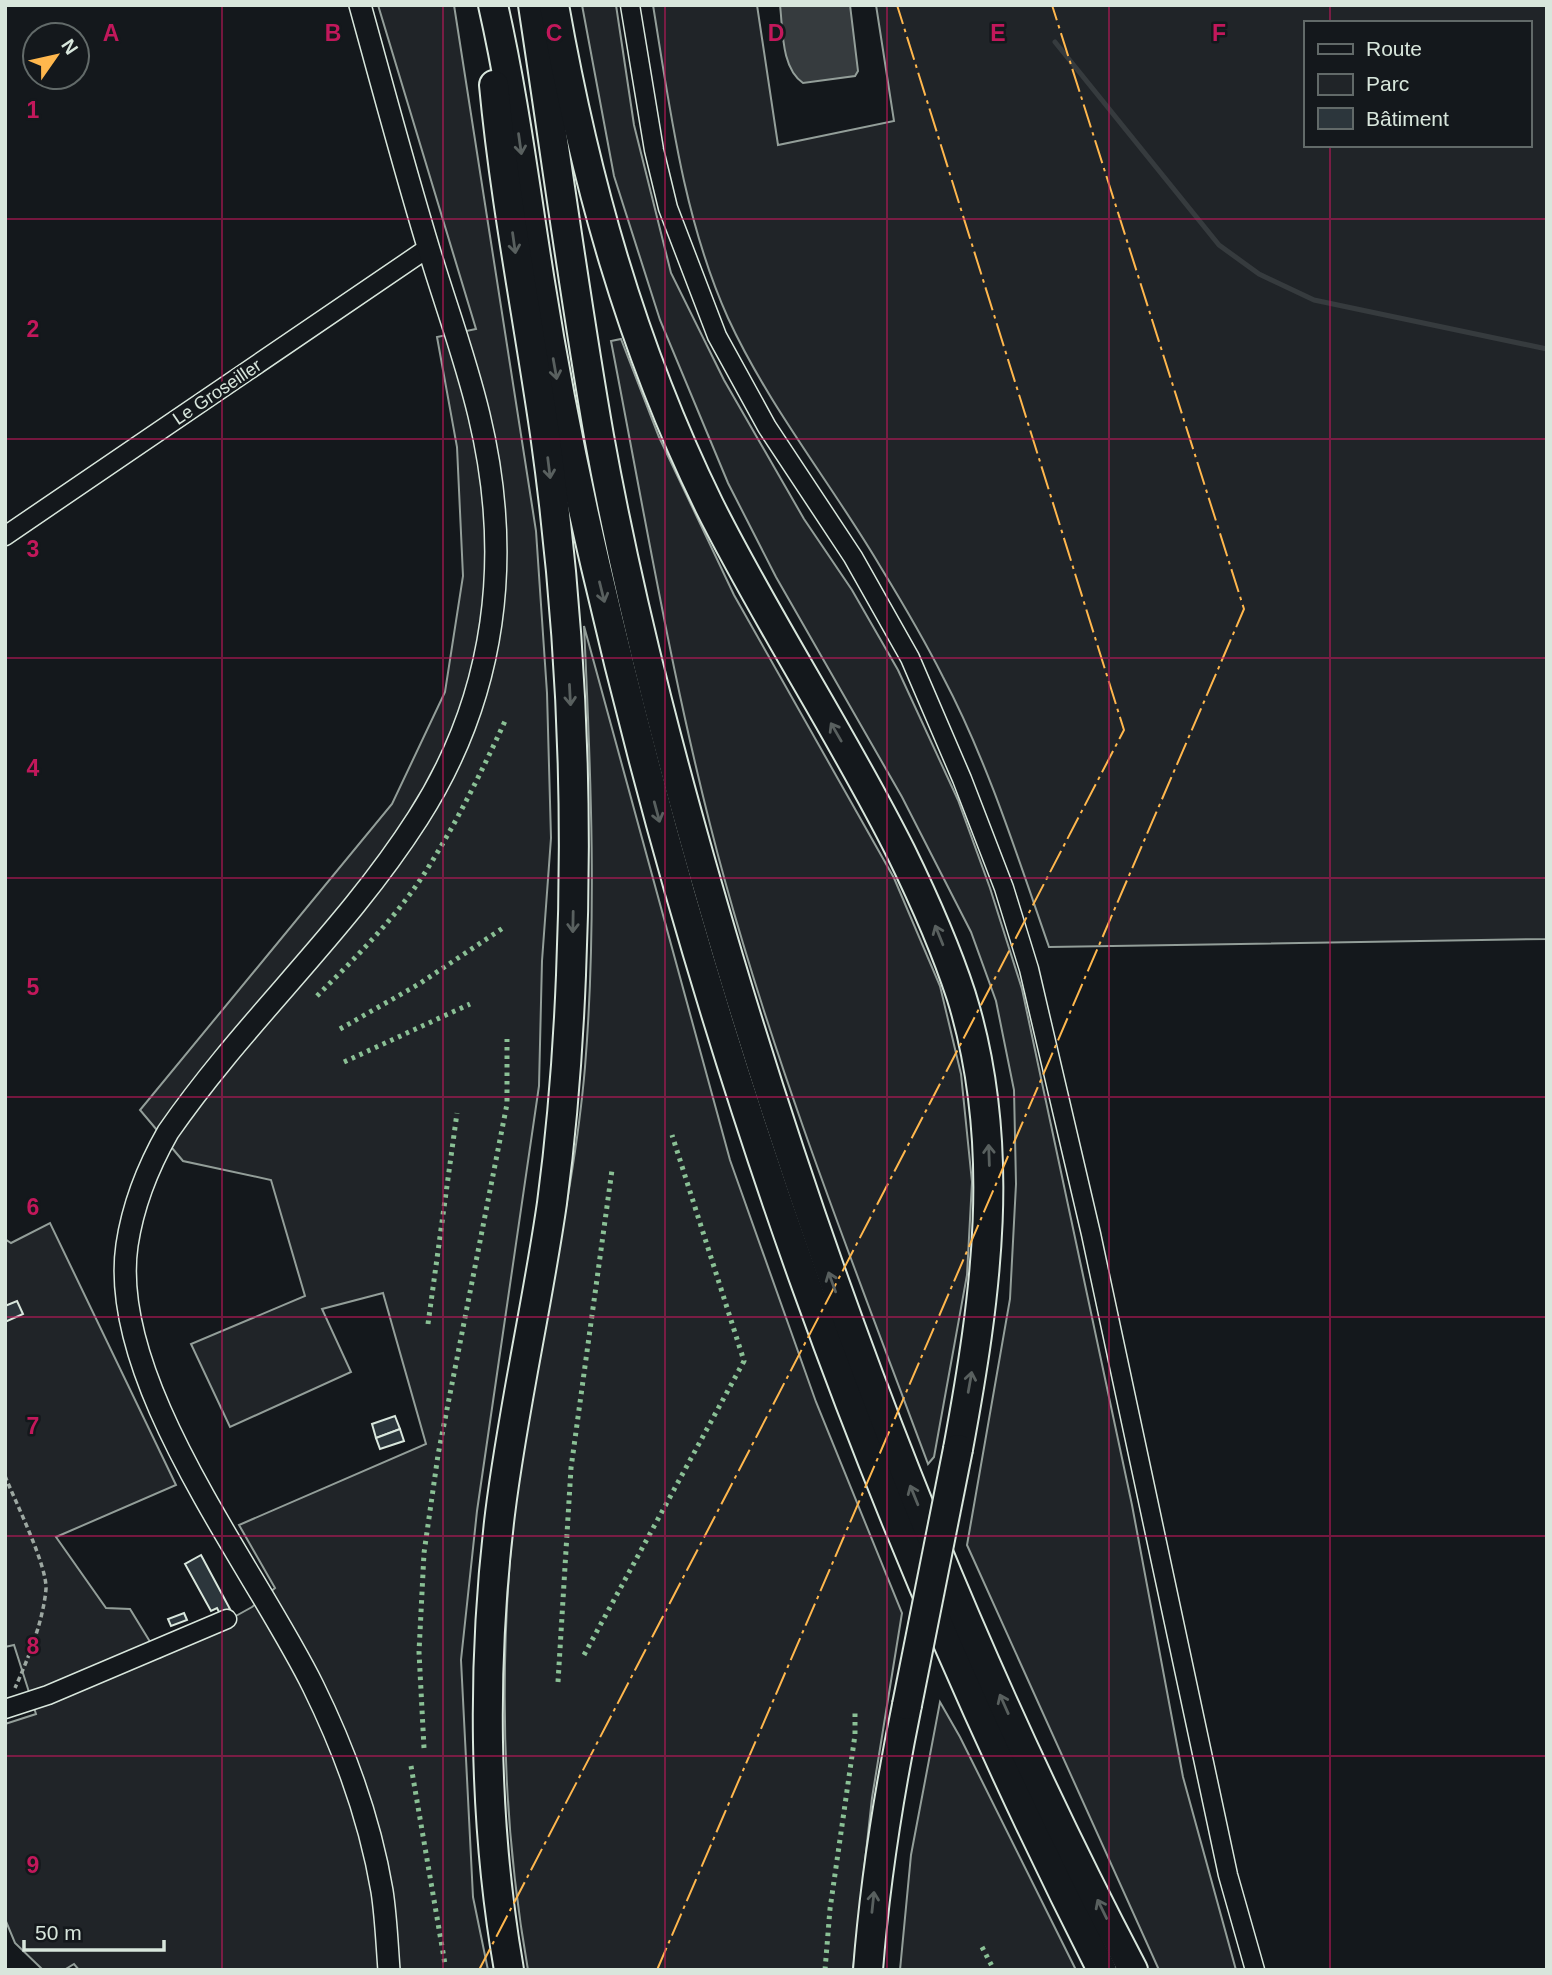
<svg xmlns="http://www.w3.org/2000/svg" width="1552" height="1975" viewBox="0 0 1552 1975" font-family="Helvetica,sans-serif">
  <rect width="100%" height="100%" fill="#14181c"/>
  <g fill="#202428" stroke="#939e99" stroke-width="2" fill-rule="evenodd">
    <polygon points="378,5 454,5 536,531 547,693 551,838 542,961 539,1086 477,1511 461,1660 473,1897 488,1970 79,1970 74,1964 64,1970 43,1970 15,1943 5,1919 5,1724 36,1714 14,1645 5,1647 5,1239 11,1243 50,1223 176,1485 56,1537 106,1608 130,1609 160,1658 252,1607 275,1588 239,1525 426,1444 383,1293 322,1309 351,1372 230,1427 191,1344 305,1296 271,1180 183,1161 140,1110 392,804 445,692 463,576 457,447 437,337 476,329"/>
    <polygon points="582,5 616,5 634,125 671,273 724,380 804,519 852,590 898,670 958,800 990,888 1022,989 1132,1505 1183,1777 1236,1970 1159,1970 967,1545 1010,1299 1016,1184 1014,1090 996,1001 971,932 902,797 776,577 728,483 660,320 614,176"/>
    <path d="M 653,5 L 757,5 L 778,145 L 894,121 L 876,5 L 1547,5 L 1547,939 L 1049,947 C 1018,858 987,760 943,677 C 924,639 902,602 880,566 C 831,483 769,407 728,318 C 684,220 670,110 653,5 ZM 1305,23 L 1529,23 L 1529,145 L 1305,145 Z"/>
    <path d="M 621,339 L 659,437 L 734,595 L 894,878 L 940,986 L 961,1074 L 972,1182 L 967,1275 L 934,1457 L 928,1464 C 856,1271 780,1080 725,881 C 676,704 646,521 611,341 Z"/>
    <path d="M 584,626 L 730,1160 L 816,1402 L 902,1613 L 872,1798 L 853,1970 L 528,1970 C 502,1823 499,1672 513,1523 C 528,1370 572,1220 585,1067 C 597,920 591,773 584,626 Z"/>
    <polygon points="940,1702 960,1737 1076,1970 900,1970 911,1855"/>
  </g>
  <path fill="#363b3e" stroke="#939e99" stroke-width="2" d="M 780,5 L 850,5 L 858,71 L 855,76 L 803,83 C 781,68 783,30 780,5 Z"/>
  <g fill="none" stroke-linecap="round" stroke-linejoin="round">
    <polyline stroke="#363b3e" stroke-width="5" points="1055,42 1219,245 1259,274 1314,300 1547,349"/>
  </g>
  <g fill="#2c363c" stroke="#d8e6dc" stroke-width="2">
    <polygon points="17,1301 23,1314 5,1322 5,1306"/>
    <polygon points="395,1416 400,1429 376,1438 372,1424"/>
    <polygon points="400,1429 404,1441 380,1449 376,1438"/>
    <polygon points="201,1555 230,1609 220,1614 217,1608 211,1611 185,1564"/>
    <polygon points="184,1613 187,1620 171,1626 168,1619"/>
  </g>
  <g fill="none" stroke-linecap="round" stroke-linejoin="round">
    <defs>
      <g id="minor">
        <polyline points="630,5 654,150 668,208 717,336 767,427 853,557 910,658 962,779 1004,888 1029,969 1091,1234 1228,1875 1255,1970"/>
        <polyline points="5,536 428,248"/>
        <polyline points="5,1709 48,1695 227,1619"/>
      </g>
      <path id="tertiary" d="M 360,5 C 383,88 405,171 430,253 C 446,306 466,360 479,415 C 513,556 497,695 418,818 C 346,931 244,1022 168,1132 C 148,1167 133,1205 127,1245 C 107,1382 254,1566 313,1686 C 345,1751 370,1820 382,1891 C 386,1917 387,1944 389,1970"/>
      <g id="trunk">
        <path d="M 493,5 C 514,97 525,189 540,282 C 555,377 574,473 596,567 C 710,1058 873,1520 1102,1970"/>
        <path d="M 533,5 C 555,149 574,293 599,436 C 631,613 678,788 729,960 C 834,1310 963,1646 1133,1970"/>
        <path d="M 554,5 C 585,179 631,346 709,505 C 768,623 842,734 901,852 C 924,899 945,946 961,995 C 1008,1145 986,1298 958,1449"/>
        <path d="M 494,85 C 505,202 528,317 545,434 C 570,613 579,794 571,975 C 568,1052 562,1128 552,1203 C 537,1307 513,1409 500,1514 C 482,1663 483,1821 509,1970"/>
        <path d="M 868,1970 C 875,1880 889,1793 907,1705"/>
      </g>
    </defs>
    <use href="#minor" stroke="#d8e6dc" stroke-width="21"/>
    <use href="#tertiary" stroke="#d8e6dc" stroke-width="24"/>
    <use href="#trunk" stroke="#d8e6dc" stroke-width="32"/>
    <path stroke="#9da8a2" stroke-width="3.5" stroke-dasharray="5 3.5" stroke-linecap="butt" d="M 5,1476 C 15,1501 47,1565 46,1589 C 43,1622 28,1659 15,1688"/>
    <use href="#minor" stroke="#14181c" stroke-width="18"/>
    <use href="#tertiary" stroke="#14181c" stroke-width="21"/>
    <use href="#trunk" stroke="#14181c" stroke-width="28"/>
    <defs>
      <polyline id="trunk-bridge" points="907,1705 958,1449"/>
    </defs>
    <use href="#trunk-bridge" stroke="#d8e6dc" stroke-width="32" stroke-linecap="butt"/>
    <use href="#trunk-bridge" stroke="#14181c" stroke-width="28"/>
    <g stroke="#8ac095" stroke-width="5" stroke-dasharray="3.5 5" stroke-linecap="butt">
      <path d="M 317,996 C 356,957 396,918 426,871 C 457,822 482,771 506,719"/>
      <polyline points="340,1029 419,984 503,928"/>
      <polyline points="344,1062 470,1004"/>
      <polyline points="428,1324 457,1113"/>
      <polyline points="584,1655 744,1361 672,1135"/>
      <polyline points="558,1682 571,1468 612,1170"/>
      <polyline points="424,1748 419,1652 424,1553 438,1455 507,1104 507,1039"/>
      <polyline points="411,1766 445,1964"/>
      <polyline points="982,1947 994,1970"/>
      <polyline points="825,1970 830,1909 855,1735 855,1712"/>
    </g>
    <g stroke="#ffb74d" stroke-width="2" stroke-dasharray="24 5 3.5 5" stroke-linecap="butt">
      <polyline points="479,1970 1124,730 897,5"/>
      <polyline points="657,1970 1244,609 1052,5"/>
    </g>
  </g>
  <defs><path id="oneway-shaft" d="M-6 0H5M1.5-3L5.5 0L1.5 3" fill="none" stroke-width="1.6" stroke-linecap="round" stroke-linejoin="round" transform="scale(1.75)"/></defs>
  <g stroke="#59605f">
    <use href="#oneway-shaft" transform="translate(520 144) rotate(82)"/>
    <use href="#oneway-shaft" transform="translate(514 243) rotate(82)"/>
    <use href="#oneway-shaft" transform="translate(555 369) rotate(80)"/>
    <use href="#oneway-shaft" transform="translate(549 468) rotate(83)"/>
    <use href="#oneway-shaft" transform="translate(602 592) rotate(76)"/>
    <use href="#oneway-shaft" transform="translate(570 695) rotate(87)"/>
    <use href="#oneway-shaft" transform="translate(836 732) rotate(-120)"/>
    <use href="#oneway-shaft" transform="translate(657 812) rotate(75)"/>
    <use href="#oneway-shaft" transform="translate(573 922) rotate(91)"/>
    <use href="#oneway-shaft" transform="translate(939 935) rotate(-112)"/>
    <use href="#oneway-shaft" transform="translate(989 1155) rotate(-92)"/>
    <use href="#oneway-shaft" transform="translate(832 1282) rotate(-110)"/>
    <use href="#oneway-shaft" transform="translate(970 1382) rotate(-80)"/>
    <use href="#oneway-shaft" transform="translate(914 1495) rotate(-112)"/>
    <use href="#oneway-shaft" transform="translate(1004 1704) rotate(-114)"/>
    <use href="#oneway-shaft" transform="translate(873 1902) rotate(-84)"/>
    <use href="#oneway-shaft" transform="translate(1102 1909) rotate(-116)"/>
  </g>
  <path fill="none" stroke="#c2185b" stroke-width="2" stroke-opacity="0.55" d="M 222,5 L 222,1970M 443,5 L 443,1970M 665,5 L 665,1970M 887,5 L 887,1970M 1109,5 L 1109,1970M 1330,5 L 1330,23M 1330,145 L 1330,1970M 5,219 L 1547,219M 5,439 L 1547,439M 5,658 L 1547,658M 5,878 L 1547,878M 5,1097 L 1547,1097M 5,1317 L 1547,1317M 5,1536 L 1547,1536M 5,1756 L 1547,1756"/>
  <g text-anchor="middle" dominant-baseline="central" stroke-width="5" stroke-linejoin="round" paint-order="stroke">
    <g font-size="18" fill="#d8e6dc" stroke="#14181c">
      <text transform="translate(217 392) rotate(-34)">Le Groseiller</text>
    </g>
  </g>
  <g font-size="23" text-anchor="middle" font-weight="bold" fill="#c2185b" stroke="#14181c" stroke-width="5" stroke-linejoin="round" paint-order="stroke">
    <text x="111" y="41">A</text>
    <text x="333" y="41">B</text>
    <text x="554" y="41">C</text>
    <text x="776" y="41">D</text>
    <text x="998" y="41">E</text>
    <text x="1219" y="41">F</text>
    <text x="33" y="118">1</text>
    <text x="33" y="337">2</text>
    <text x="33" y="557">3</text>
    <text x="33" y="776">4</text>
    <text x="33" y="995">5</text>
    <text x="33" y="1215">6</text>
    <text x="33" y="1434">7</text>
    <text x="33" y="1654">8</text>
    <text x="33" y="1873">9</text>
  </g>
  <rect width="1552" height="1975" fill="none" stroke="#d8e6dc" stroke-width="14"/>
  <rect x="1304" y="21" width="228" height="126" fill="#14181c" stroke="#626a69" stroke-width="2"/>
  <rect x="1318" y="44" width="35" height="10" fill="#14181c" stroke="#626a69" stroke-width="2"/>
  <text x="1366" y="56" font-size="21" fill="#d8e6dc">Route</text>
  <rect x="1318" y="74" width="35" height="21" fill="#202428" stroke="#626a69" stroke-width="2"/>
  <text x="1366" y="91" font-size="21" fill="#d8e6dc">Parc</text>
  <rect x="1318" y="108" width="35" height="21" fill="#2c363c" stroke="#626a69" stroke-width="2"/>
  <text x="1366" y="126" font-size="21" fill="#d8e6dc">Bâtiment</text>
  <g transform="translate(56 56) rotate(56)"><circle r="33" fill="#14181c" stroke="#626a69" stroke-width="2"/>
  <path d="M0-5L12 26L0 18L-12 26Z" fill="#ffb74d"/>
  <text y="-10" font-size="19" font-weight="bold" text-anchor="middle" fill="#d8e6dc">N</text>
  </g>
  <path d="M24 1940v10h140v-10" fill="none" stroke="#d8e6dc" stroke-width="3.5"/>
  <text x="35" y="1940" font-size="21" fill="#d8e6dc" stroke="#14181c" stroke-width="5" paint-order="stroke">50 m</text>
</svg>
